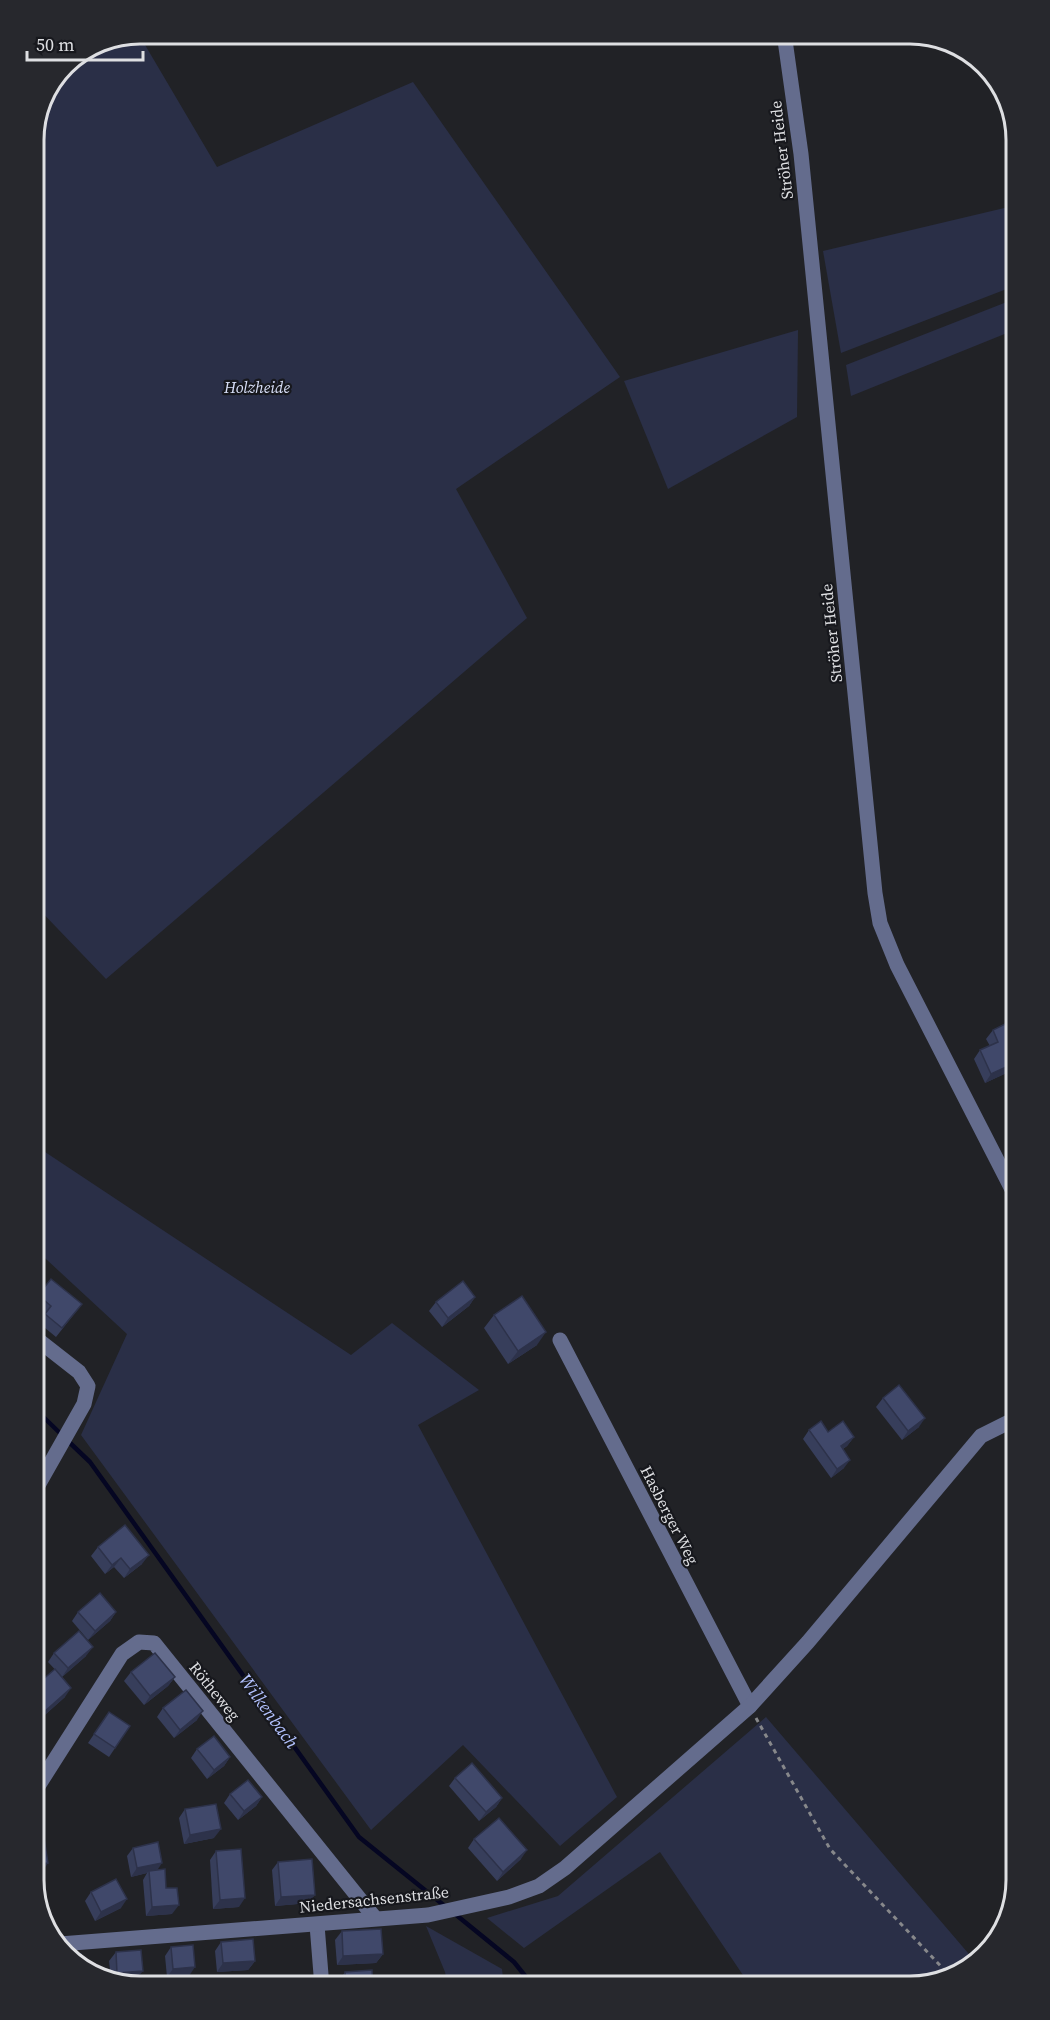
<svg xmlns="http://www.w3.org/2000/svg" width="1050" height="2020" viewBox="0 0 1050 2020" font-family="'Source Serif 4',serif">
  <rect width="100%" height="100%" fill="#212226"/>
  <g fill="#2a2f47">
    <polygon points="138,33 217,167 413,82 620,377 456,489 527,618 106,979 33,903 33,133 65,64 99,41"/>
    <polygon points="1017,205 1017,285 841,353 823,251"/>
    <polygon points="1017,298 1017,329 851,396 846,365"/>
    <polygon points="798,330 797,417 668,489 624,381"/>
    <polygon points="33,1144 351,1355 392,1323 479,1390 418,1425 617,1797 560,1846 463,1745 371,1830 81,1435 127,1334 33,1247"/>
    <polygon points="766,1717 974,1960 951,1979 910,1987 751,1987 660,1852 524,1948 487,1918 558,1896"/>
    <polygon points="426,1926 502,1969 504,1987 448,1987 445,1972"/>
  </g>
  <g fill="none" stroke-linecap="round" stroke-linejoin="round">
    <g stroke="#050622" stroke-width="4.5">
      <polyline points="33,1407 62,1435"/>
      <polyline points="68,1441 90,1462 359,1837 446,1907"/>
      <polyline points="455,1914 514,1962 534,1987"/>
    </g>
    <polyline stroke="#87888b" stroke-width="3" stroke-dasharray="4.5 4.5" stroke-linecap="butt" points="756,1718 830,1849 952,1978"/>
    <g stroke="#646c8d" stroke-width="15">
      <polyline points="784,33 801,154 875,893 880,923 897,965 1017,1199"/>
      <polyline points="560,1340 750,1706"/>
      <polyline points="33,1494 84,1404 88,1386 79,1372 33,1336"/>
      <polyline points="33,1794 122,1654 139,1642 154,1643 375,1918"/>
      <polyline points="317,1925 322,1987"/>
      <polyline points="60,1944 428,1915 509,1897 539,1886 565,1868 750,1706 808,1642 981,1436 1017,1418"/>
    </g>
  </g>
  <g fill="#373e5b">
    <polygon points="993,1030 1017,1062 1017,1070 1016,1068 1015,1069 985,1083 974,1059 980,1050 990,1046 986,1039"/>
    <polygon points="38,1295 82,1304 56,1337 39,1323 45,1314 33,1305 33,1303"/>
    <polygon points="475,1297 469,1306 442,1327 429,1311 436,1302"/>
    <polygon points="494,1315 537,1345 508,1364 484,1328"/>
    <polygon points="883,1398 919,1427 902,1440 876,1407"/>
    <polygon points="809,1430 828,1432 854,1437 847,1446 843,1449 844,1468 831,1478 803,1439"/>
    <polygon points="98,1547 142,1564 124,1578 114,1567 105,1574 91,1556"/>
    <polygon points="78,1612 116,1612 110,1621 88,1640 72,1621"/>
    <polygon points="54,1653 86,1656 62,1677 48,1662"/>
    <polygon points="131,1672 175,1677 168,1686 144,1705 124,1681"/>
    <polygon points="33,1688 65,1697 38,1721 33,1716"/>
    <polygon points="163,1708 197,1720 174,1738 157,1717"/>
    <polygon points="109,1712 130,1726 109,1757 88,1743"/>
    <polygon points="197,1749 230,1757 224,1766 207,1779 191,1758"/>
    <polygon points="455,1778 502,1798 496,1807 479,1821 449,1786"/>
    <polygon points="230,1794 262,1797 256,1806 238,1820 224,1803"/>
    <polygon points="185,1809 214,1838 184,1844 179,1818"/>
    <polygon points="474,1839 521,1859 497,1881 468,1848"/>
    <polygon points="133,1848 157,1870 166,1888 172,1914 146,1916 143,1880 147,1873 131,1877 127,1856"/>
    <polygon points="216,1851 239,1907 213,1909 210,1860"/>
    <polygon points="278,1862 309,1903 275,1906 272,1870"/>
    <polygon points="91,1892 121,1908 95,1921 85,1901"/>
    <polygon points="342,1931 383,1954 376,1963 337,1965 335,1940"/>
    <polygon points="221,1942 255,1961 248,1970 217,1972 215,1951"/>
    <polygon points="171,1947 189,1976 167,1977 165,1956"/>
    <polygon points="116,1952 136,1979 116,1981 111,1979 109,1961"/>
    <polygon points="345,1972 373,1987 339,1987 339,1981"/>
  </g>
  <g fill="#2d324a">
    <polygon points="1017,1062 1017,1067 1015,1069 985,1083 991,1074"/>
    <polygon points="475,1297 469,1306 442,1327 448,1318"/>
    <polygon points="546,1332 537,1345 508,1364 518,1351"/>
    <polygon points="925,1418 919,1427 902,1440 908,1431"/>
    <polygon points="854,1437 847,1446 834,1455 841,1446"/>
    <polygon points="850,1460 844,1468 831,1478 837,1469"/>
    <polygon points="149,1555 142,1564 124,1578 130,1569"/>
    <polygon points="121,1558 114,1567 105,1574 112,1565"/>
    <polygon points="116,1612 110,1621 88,1640 95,1631"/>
    <polygon points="93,1647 86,1656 62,1677 68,1668"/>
    <polygon points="175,1677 168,1686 144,1705 150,1696"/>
    <polygon points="71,1688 65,1697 38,1721 44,1712"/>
    <polygon points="203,1711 197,1720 174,1738 180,1730"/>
    <polygon points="230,1757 224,1766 207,1779 214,1770"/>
    <polygon points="262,1797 256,1806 238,1820 244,1811"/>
    <polygon points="502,1798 496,1807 479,1821 486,1812"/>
    <polygon points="221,1829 214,1838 184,1844 190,1835"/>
    <polygon points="527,1850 521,1859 497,1881 503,1872"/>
    <polygon points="48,1863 42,1872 33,1873 33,1865"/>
    <polygon points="162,1863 156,1872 149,1871 147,1873 131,1877 137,1868"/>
    <polygon points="315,1895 309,1903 275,1906 281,1897"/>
    <polygon points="245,1898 239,1907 213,1909 220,1900"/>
    <polygon points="127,1899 121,1908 95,1921 101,1912"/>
    <polygon points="179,1905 172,1914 146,1916 152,1907"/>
    <polygon points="383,1954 376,1963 337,1965 343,1956"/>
    <polygon points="255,1961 248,1970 217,1972 223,1963"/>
    <polygon points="195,1967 189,1976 167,1977 173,1969"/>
    <polygon points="143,1971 136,1979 116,1981 112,1980 117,1973"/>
  </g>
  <g fill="#40486a" stroke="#2d324a" stroke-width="1.5">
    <polygon points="1005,1024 1017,1051 1017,1062 991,1074 980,1050 998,1042 993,1030"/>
    <polygon points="51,1279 82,1304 62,1328 45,1314 51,1306 38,1295"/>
    <polygon points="463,1281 475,1297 448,1318 436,1302"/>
    <polygon points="522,1296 546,1332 518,1351 494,1315"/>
    <polygon points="899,1385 925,1418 908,1431 883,1398"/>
    <polygon points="821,1421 828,1432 843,1421 854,1437 841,1446 850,1460 837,1469 809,1430"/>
    <polygon points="125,1525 149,1555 130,1569 121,1558 112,1565 98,1547"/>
    <polygon points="100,1593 116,1612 95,1631 78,1612"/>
    <polygon points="79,1631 93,1647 68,1668 54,1653"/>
    <polygon points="155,1653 175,1677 150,1696 131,1672"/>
    <polygon points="55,1669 71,1688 44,1712 33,1700 33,1688"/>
    <polygon points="186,1690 203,1711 180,1730 163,1708"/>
    <polygon points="109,1712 130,1726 115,1748 94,1734"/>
    <polygon points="214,1736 230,1757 214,1770 197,1749"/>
    <polygon points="472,1763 502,1798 486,1812 455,1778"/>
    <polygon points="248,1780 262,1797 244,1811 230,1794"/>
    <polygon points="216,1804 221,1829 190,1835 185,1809"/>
    <polygon points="499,1818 527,1850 503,1872 474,1839"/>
    <polygon points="43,1832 48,1863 33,1865 33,1834"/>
    <polygon points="158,1842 162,1863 137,1868 133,1848"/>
    <polygon points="241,1849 245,1898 220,1900 216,1851"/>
    <polygon points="312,1859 315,1895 281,1897 278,1862"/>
    <polygon points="165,1869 166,1888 177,1888 179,1905 152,1907 149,1871"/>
    <polygon points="116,1879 127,1899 101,1912 91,1892"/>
    <polygon points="381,1929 383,1954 343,1956 342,1931"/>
    <polygon points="253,1939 255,1961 223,1963 221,1942"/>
    <polygon points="193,1945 195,1967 173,1969 171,1947"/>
    <polygon points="141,1950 143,1971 117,1973 116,1952"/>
    <polygon points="81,1954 82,1969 80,1969 69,1955"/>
    <polygon points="372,1970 373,1987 346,1987 345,1972"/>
    <polygon points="206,1980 207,1987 193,1987 192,1981"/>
  </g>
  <g text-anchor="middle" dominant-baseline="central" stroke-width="4.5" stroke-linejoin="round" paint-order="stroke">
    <g font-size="16" fill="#dedfe2" stroke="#17181d">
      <text transform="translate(781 150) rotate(-97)">Ströher Heide</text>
      <text transform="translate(831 633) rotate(-96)">Ströher Heide</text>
      <text transform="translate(670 1515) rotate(63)">Hasberger Weg</text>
      <text transform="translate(215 1691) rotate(51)">Rötheweg</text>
      <text transform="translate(374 1899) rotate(-6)">Niedersachsenstraße</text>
    </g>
    <g font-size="16" font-style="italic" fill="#d8dff8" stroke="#17181d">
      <text x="257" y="387">Holzheide</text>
    </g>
    <g font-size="18" font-style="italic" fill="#b3c2ff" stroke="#17181d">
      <text transform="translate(269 1711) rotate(54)">Wilkenbach</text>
    </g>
  </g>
  <path d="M0 0H1050V2020H0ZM140 44H910A96 96 0 0 1 1006 140V1880A96 96 0 0 1 910 1976H140A96 96 0 0 1 44 1880V140A96 96 0 0 1 140 44Z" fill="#27282d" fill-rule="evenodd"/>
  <path fill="none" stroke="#dedfe2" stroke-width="3" d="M140 44H910A96 96 0 0 1 1006 140V1880A96 96 0 0 1 910 1976H140A96 96 0 0 1 44 1880V140A96 96 0 0 1 140 44Z"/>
  <path d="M27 51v9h116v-9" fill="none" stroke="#dedfe2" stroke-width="3"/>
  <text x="36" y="51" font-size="18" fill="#dedfe2" stroke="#17181d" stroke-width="4.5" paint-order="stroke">50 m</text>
</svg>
